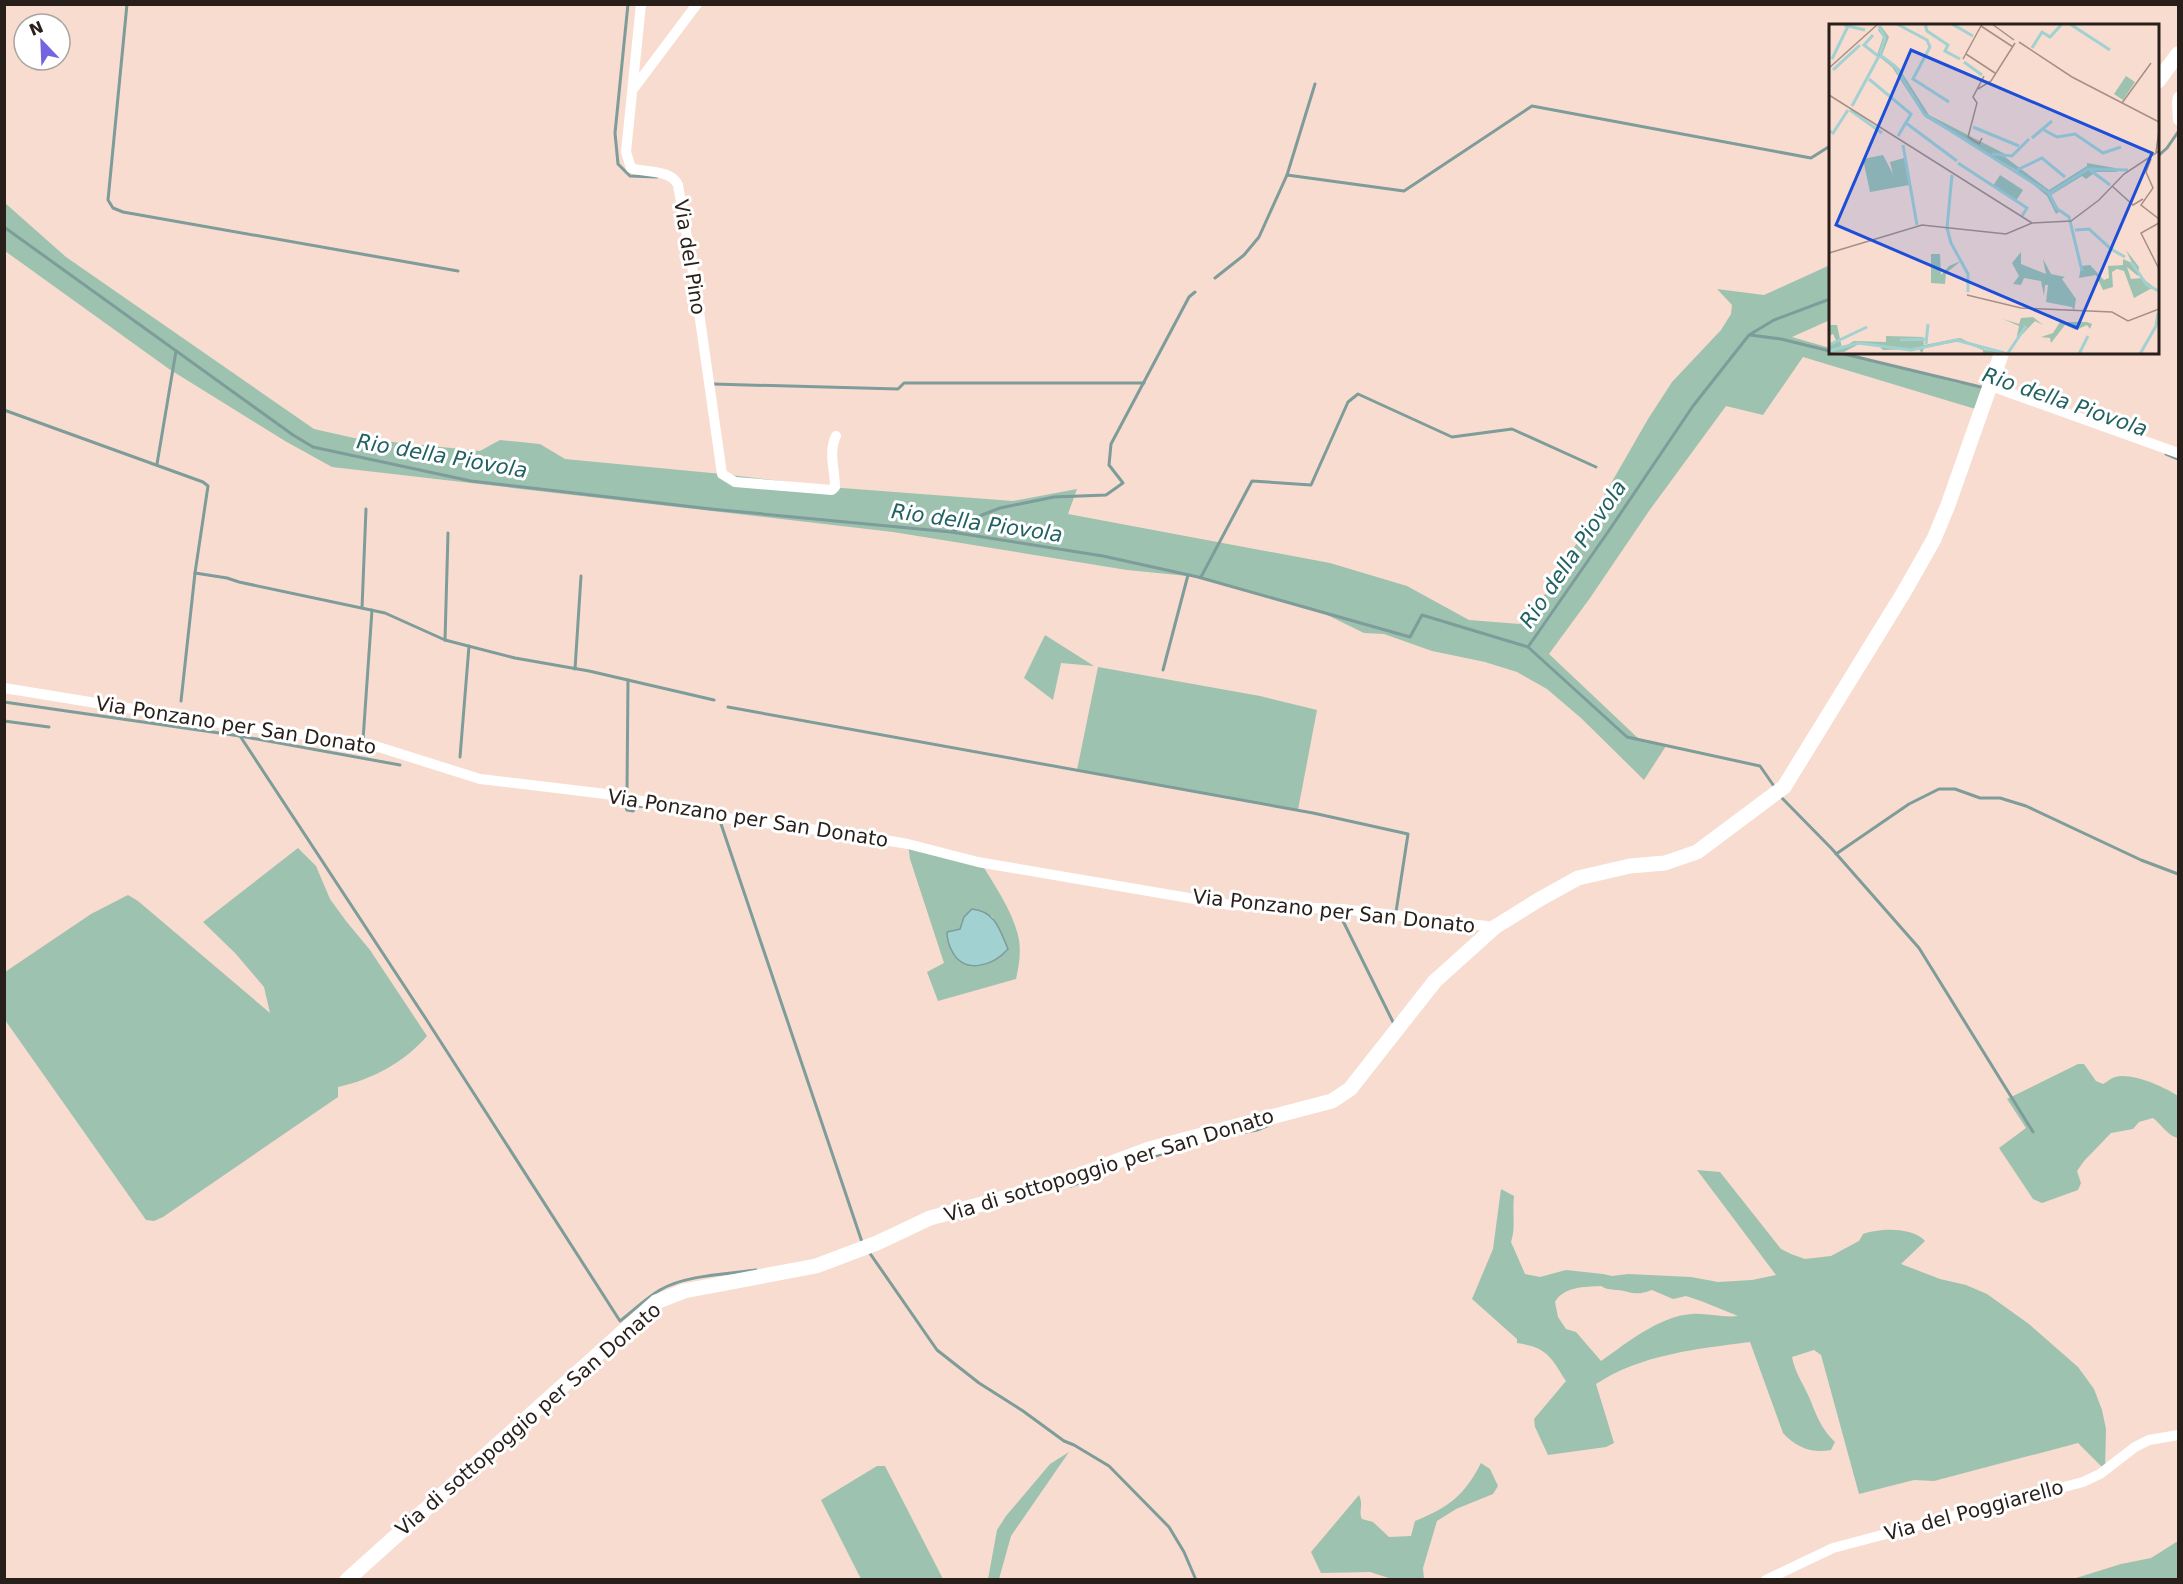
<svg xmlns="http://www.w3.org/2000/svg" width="2183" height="1584" viewBox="0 0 2183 1584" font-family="'DejaVu Sans',sans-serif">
  <rect width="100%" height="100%" fill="#f8dccf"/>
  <g fill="#9ec2b0" fill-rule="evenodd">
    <polygon points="5,203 66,257 314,429 354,438 480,451 500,440 540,444 565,459 722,474 829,487 1013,501 1077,489 1068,514 1330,563 1407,586 1469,620 1520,624 1552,586 1648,419 1672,382 1721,330 1731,314 1732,305 1717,289 1764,295 1830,265 1830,320 1792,337 1830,348 1830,352 1847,353 1957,383 1990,388 1982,411 1803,357 1763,415 1726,406 1649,511 1590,598 1549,654 1640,740 1666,746 1644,780 1581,718 1547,689 1517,672 1485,662 1432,651 1384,634 1364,633 1319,611 1198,577 1127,570 893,532 332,467 285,441 169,369 5,251"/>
    <polygon points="1045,635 1094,666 1061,663 1053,700 1024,678"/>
    <polygon points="1098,667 1260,696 1317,710 1298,810 1077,770"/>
    <path d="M 908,844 L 981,863 C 995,886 1014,913 1019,940 C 1021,953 1019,966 1016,979 L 938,1001 L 927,972 L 944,963 L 910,859 ZM 992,916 L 1008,949 L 953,930 L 960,929 L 962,922 Z"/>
    <path d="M 298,848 L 316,866 L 330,899 L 346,921 L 370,950 L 427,1036 C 405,1062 371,1080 338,1087 L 338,1097 L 163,1217 L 154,1221 L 146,1220 L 5,1020 L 5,972 L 91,914 L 128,895 L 138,901 L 270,1013 L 264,987 L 235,953 L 203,922 Z"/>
    <path d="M 2078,1064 L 2084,1064 L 2096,1081 L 2103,1084 C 2107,1082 2111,1078 2115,1077 C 2131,1072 2165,1087 2178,1096 L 2178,1138 C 2169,1137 2161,1124 2153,1118 L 2139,1122 L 2133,1129 L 2111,1133 L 2084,1161 L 2077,1171 L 2081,1183 L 2078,1190 L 2042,1203 L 2033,1199 L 1999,1148 L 2026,1128 L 2007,1099 Z"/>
    <path d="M 1697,1170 L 1720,1172 L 1781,1249 L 1791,1254 L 1805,1259 L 1831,1256 L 1859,1241 L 1863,1234 C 1880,1228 1912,1227 1925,1241 L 1901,1264 L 1940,1279 L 1966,1285 L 1987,1294 L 2029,1324 L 2078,1367 L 2094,1389 L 2102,1410 L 2106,1429 L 2105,1470 L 2078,1443 L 1934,1481 L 1914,1480 L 1859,1494 L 1821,1355 L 1814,1350 L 1792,1357 C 1795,1373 1803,1383 1809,1397 C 1817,1416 1820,1427 1835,1442 L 1831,1450 C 1813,1454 1795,1447 1783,1433 L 1750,1342 C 1697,1349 1642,1354 1596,1384 L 1614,1443 L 1606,1447 L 1548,1455 L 1535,1427 L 1534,1419 L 1566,1381 C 1551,1357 1547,1347 1517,1343 L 1517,1339 L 1472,1299 L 1493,1249 L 1501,1189 L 1514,1196 C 1512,1213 1516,1227 1511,1242 L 1525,1274 L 1540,1277 L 1566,1270 L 1603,1274 L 1612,1276 L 1628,1274 L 1691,1277 L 1718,1282 L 1752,1280 L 1776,1275 ZM 1601,1286 C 1608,1290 1609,1289 1616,1290 C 1632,1291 1633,1297 1652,1290 L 1673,1299 L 1686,1296 L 1701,1301 L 1738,1316 C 1723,1318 1707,1313 1692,1314 C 1659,1316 1627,1343 1601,1361 L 1576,1332 L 1566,1329 L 1558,1317 L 1555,1302 C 1564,1286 1585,1287 1601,1286 Z"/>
    <polygon points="1069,1452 1011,1536 999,1579 988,1579 997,1530 1006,1516 1050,1464"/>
    <path d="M 1481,1463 L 1490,1469 L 1498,1486 L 1493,1494 L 1456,1509 L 1437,1521 L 1423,1568 L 1424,1579 L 1392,1579 L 1370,1572 L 1321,1573 L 1311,1552 L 1359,1495 C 1364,1506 1358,1511 1362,1519 L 1373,1522 L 1389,1537 L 1411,1536 L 1415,1521 C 1449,1507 1464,1496 1481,1463 Z"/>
    <polygon points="877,1466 885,1466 943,1579 861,1579 821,1500"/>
    <polygon points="2178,1541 2178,1579 2073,1579 2121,1564 2151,1558"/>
  </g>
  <path fill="#a1d1d1" stroke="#7d9c9a" stroke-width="1.5" d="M 972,909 C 995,911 1000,930 1008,949 C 993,966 964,975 952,951 C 948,944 947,940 947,932 L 960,929 L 964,917 Z"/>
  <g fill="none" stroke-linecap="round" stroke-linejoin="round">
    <g stroke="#7d9c9a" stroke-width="3">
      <polyline points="127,4 108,200 113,208 123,212 458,271"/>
      <polyline points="628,4 615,133 618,164 630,176 657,177"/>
      <polyline points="2158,156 2167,148 2178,132"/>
      <polyline points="1287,175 1404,191 1532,106 1811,158 1830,146"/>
      <polyline points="4,227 293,435 313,447 471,481 711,509 951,532 1103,556 1198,577 1410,637 1422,615 1528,647 1627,737 1760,766 1776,789"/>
      <polyline points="1215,278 1244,255 1259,237 1287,175 1315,84"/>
      <polyline points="1750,335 1781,339 1830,351"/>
      <polyline points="1836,352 1985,388"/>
      <polyline points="713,384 898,389 904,383 1144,383"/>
      <polyline points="4,410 203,482 208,486 195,573 181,701"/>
      <polyline points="2166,454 2178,459"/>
      <polyline points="157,464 176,351"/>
      <polyline points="952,532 982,515 1000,508 1054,497 1106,495 1123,483 1109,465 1111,444 1189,297 1195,292"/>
      <polyline points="195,573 227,578 239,582 385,613 445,640 515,658 589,671 714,700"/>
      <polyline points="1201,577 1252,481 1311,485 1348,402 1358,394 1452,437 1512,429 1596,467"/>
      <polyline points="362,608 366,509"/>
      <polyline points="445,640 448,533"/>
      <polyline points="1528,647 1610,529 1693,406 1749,335 1774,320 1830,299"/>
      <polyline points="575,669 581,576"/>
      <polyline points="1163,670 1188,575"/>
      <polyline points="4,702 240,736 400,765"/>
      <polyline points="728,707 1313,813 1408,834 1396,912 1394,912"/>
      <polyline points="4,721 49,727"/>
      <path d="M 240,736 L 426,1019 L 620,1321 C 633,1311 646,1298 660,1290 C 685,1275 728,1274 756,1270"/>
      <polyline points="363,740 372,610"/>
      <polyline points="460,757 469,646"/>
      <polyline points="627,792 628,680"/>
      <polyline points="1781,797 1832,849 1919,948 2033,1132"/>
      <polyline points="625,803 627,810 633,811 638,806 646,807"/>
      <polyline points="718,821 720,821 863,1245"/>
      <polyline points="1836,854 1909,804 1939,789 1955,789 1980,798 2000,798 2026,806 2141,860 2178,874"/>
      <polyline points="1341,917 1395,1026"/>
      <polyline points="1235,1134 1257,1130 1272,1124"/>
      <polyline points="1139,1161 1165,1153"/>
      <polyline points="1071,1186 1104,1174"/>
      <polyline points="869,1252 937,1350 979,1383 1023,1411 1064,1441 1074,1445 1109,1466 1169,1527 1184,1552 1196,1580"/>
    </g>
    <g stroke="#fff" stroke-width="10">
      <path d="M 641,4 L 626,152 L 631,168 C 646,173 671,169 678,185 L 695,284 L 722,474 L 735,482 L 832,490 L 835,487 C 835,470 828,452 836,436"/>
      <polyline points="634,88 697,4"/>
      <polyline points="2178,97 2177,103 2178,120"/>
      <polyline points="1991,386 2178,453"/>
      <polyline points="4,688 213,722 369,744 480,779 606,794 726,818 855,835 908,844 978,862 1230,905 1342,909 1495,927"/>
      <polyline points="1766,1580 1833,1548 2083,1482 2100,1474 2135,1447 2149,1440 2178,1435"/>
    </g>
    <g stroke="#fff" stroke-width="15">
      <polyline points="2158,81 2178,54"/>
      <polyline points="347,1580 656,1302 684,1291 816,1266 877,1243 930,1218 1056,1184 1149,1149 1332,1101 1350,1089 1435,981 1495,927 1540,899 1578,878 1630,866 1665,863 1697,852 1784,787 1904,592 1934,539 1948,505 2002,352"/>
    </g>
  </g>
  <g text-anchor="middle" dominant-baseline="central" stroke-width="6" stroke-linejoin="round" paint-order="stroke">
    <g font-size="20" fill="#291f1a" stroke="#fff">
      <text transform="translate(690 257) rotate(81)">Via del Pino</text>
      <text transform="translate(236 725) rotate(9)">Via Ponzano per San Donato</text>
      <text transform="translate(748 818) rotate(9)">Via Ponzano per San Donato</text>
      <text transform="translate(1334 911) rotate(6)">Via Ponzano per San Donato</text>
      <text transform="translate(1109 1165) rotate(-17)">Via di sottopoggio per San Donato</text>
      <text transform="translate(528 1419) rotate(-41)">Via di sottopoggio per San Donato</text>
      <text transform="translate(1974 1510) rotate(-15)">Via del Poggiarello</text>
    </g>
    <g font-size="21" font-style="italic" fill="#216162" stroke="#fff">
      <text transform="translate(2065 402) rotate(19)">Rio della Piovola</text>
      <text transform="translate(442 456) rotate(10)">Rio della Piovola</text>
      <text transform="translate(977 523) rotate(8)">Rio della Piovola</text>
      <text transform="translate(1573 554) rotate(-56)">Rio della Piovola</text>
    </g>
  </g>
  <g transform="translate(1829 24)">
    <rect width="330" height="330" fill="#f8dccf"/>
    <path d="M 52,2 L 60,13 L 53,31 L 70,44 L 100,91 L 178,131 L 176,133 L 220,166 L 258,142 L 258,139 L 286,144 L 288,148 L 264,148 L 283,163 L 264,150 L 257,155 L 253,152 L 222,171 L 231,187 L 227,190 L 218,172 L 187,146 L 96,93 L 63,43 L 48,31 L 54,13 L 49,6 ZM 297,52 L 306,58 L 294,76 L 285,70 ZM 54,131 L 64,150 L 61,138 L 75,134 L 80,161 L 41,168 L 34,135 ZM 171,151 L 194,166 L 187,177 L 164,162 ZM 297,226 L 310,243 L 309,252 L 298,243 L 302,255 L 313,254 L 330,267 L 323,264 L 305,274 L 295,247 L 288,245 L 283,248 L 284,263 L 274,266 L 267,251 L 250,254 L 252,242 L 261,241 L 275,256 L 280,254 L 279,242 L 294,241 L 294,235 L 303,239 ZM 192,228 L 192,240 L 217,250 L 214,235 L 222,250 L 236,253 L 233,255 L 247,275 L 245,287 L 243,283 L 217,278 L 219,261 L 216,261 L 215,272 L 212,257 L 195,254 L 192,261 L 184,260 L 190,252 L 183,239 ZM 102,230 L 111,230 L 112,251 L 120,242 L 132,237 L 117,249 L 116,260 L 102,259 ZM 204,293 L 214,301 L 206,297 L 187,317 L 190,302 L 174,295 L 190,300 L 192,294 ZM 231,298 L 258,298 L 263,300 L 261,305 L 258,301 L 247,306 L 236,301 L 222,319 L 221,314 L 212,313 L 224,309 ZM 0,301 L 8,301 L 13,324 L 25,317 L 57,318 L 57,312 L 94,313 L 95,321 L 131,314 L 156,326 L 185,330 L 154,330 L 154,326 L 132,317 L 95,324 L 93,330 L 90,325 L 54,326 L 49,321 L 30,320 L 15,328 L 0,329 L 0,320 L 7,316 L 4,310 L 0,312 Z" fill="#9ec2b0"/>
    <path fill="none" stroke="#a1d1d1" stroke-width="3" d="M 68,0 L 98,16 L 101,23 L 84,55 L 120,78M 96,0 L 98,7 L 119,21 L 116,27 L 131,35M 123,0 L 144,12M 241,0 L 281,26M 15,1 L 36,6M 50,2 L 56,14 L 51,30M 44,11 L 35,21 L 49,32M 203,24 L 213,8 L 221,13 L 233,0M 51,31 L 66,42 L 95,90 L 220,169 L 227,184 L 240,193 L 253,247M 3,35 L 20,0M 135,38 L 153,51M 4,46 L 31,21M 40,55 L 82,90 L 69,112M 23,82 L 50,32M 21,86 L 53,109M 77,99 L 128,137M 144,103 L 190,122M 215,106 L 228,113 L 246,110 L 274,129 L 292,123M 0,107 L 4,109 L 19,86M 203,114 L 223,97M 74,121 L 88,201M 163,130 L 183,132 L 200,115M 129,139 L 198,184 L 193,192M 188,146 L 213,134 L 236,153M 261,146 L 281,161M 123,151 L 118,204 L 122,219 L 139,250 L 139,268M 221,169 L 259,145 L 299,146M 246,206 L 260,205 L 282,225 L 296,233M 302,238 L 318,261 L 330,267M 71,316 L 97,315M 97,320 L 99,300M 0,321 L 38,303M 0,327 L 29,319 L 82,326 L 127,316 L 179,330M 179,329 L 197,302M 250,330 L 259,312M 311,330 L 327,302 L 329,289"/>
    <path fill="none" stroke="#a59087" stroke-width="1.5" d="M 163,0 L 185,16M 152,2 L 184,23M 190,18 L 243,53 L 330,98M 137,30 L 166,49M 134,35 L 153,0M 0,44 L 49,0M 149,65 L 162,57 L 186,19M 0,71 L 203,199M 293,79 L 322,39M 153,114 L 150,120 L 139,113 L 148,79 L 144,73 L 155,52M 327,128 L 330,106M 322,135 L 317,148 L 324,164 L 312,181 L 330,195M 283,162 L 304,181 L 314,175M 330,199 L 312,209 L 330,245M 0,229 L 93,201 L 177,210 L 203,199 L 242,197 L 270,176 L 295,150 L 330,127M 138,271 L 192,284 L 283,288 L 299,297 L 330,285"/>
    <path fill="#1d4ed8" fill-opacity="0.15" stroke="#1d4ed8" stroke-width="3" d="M 82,26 L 323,129 L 248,304 L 7,201 Z"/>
    <rect width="330" height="330" fill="none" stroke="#291f1a" stroke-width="3"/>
  </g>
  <rect width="2183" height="1584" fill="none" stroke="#291f1a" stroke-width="12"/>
  <g transform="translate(42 42) rotate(337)"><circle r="28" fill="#ffffff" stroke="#a9a5a3" stroke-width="1.5"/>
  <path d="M0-4.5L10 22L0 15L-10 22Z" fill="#7464df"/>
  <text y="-9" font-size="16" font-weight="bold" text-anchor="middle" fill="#291f1a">N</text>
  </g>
</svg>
